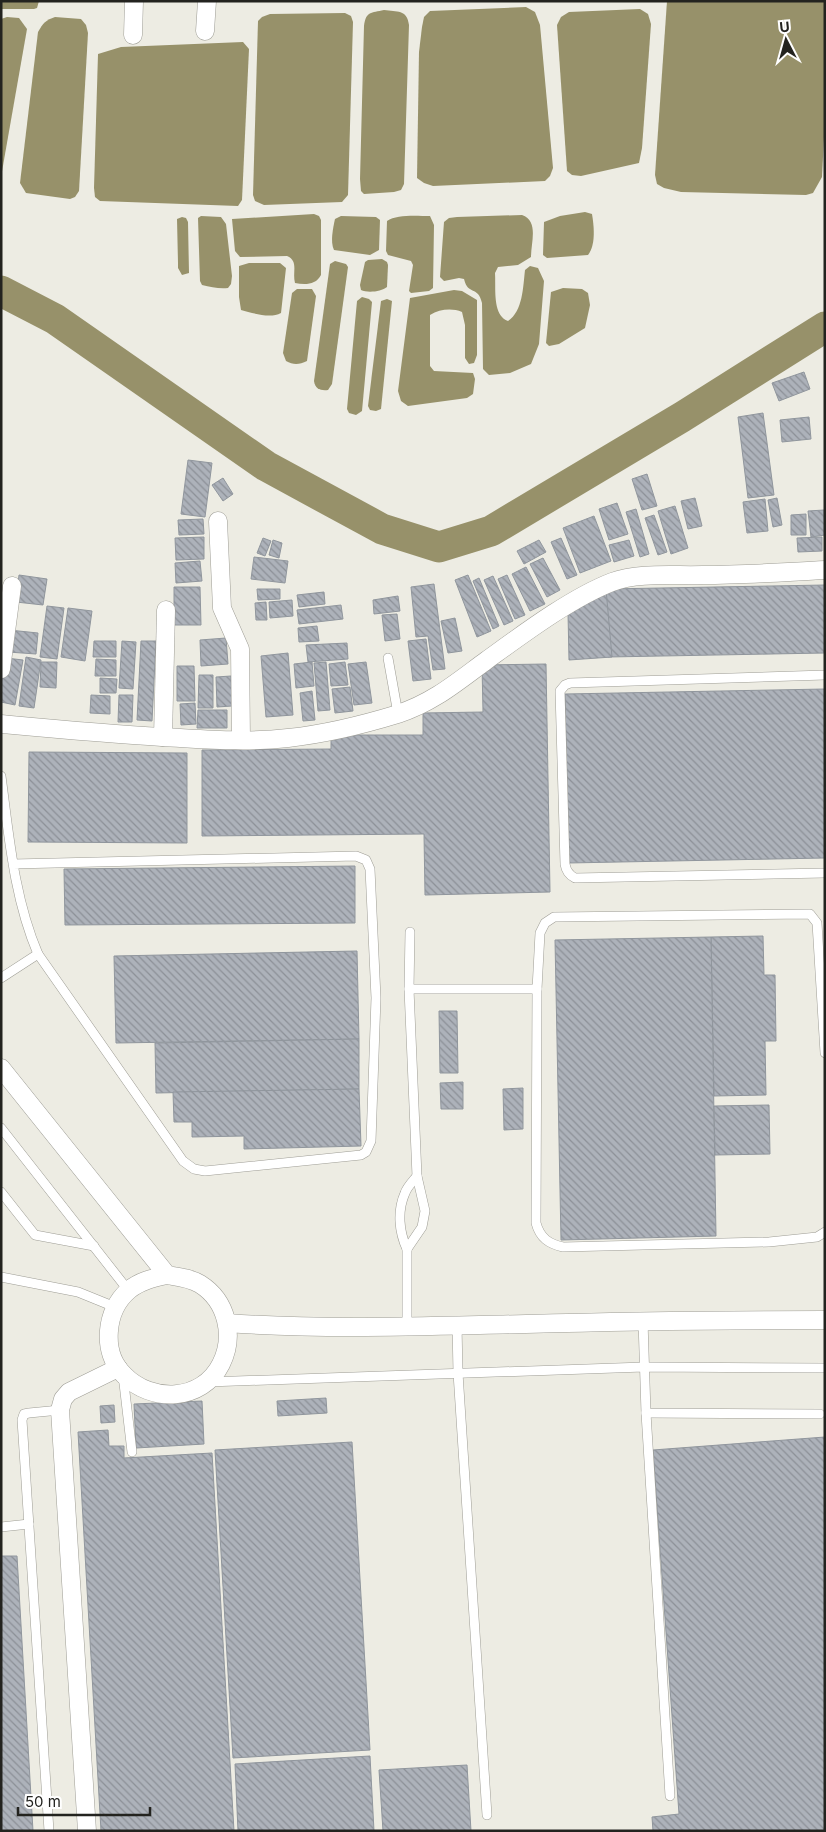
<svg xmlns="http://www.w3.org/2000/svg" width="826" height="1832" viewBox="0 0 826 1832" font-family="Inter,sans-serif">
  <defs>
    <pattern id="building-back-hatch" width="6" height="6" patternUnits="userSpaceOnUse" patternTransform="scale(1.25)"><rect width="6" height="6" fill="#adb2ba"/><path d="M-1 5l2 2M0 0l6 6M5-1l2 2" fill="none" stroke="#8c9097"/></pattern>
  </defs>
  <rect width="100%" height="100%" fill="#edece3"/>
  <g fill="#97916a">
    <polygon points="1,1 39,1 37,8 34,9 1,9"/>
    <polygon points="667,1 825,1 825,117 822,177 813,193 806,195 681,192 664,188 657,184 655,175"/>
    <polygon points="526,7 535,12 540,25 553,168 550,176 545,181 433,186 424,183 417,178 419,52 422,27 424,17 430,11"/>
    <polygon points="640,9 648,14 651,24 642,148 639,163 581,176 572,175 567,171 557,25 561,17 569,12"/>
    <path d="M 384,10 C 397,12 407,9 409,25 L 404,184 L 401,190 L 394,192 L 364,194 L 361,191 L 360,179 L 364,26 C 366,11 371,13 384,10 Z"/>
    <polygon points="345,13 351,16 353,22 348,195 342,202 264,205 255,201 253,195 258,21 262,17 270,14"/>
    <polygon points="7,17 19,18 27,29 1,177 1,19"/>
    <path d="M 55,17 L 81,19 L 86,25 L 88,33 L 79,191 L 75,197 L 70,199 L 26,193 L 20,183 L 38,32 C 43,23 46,20 55,17 Z"/>
    <polygon points="243,42 249,49 242,200 238,206 100,201 95,197 94,188 98,54 121,47"/>
    <path d="M 585,212 L 592,214 C 594,226 596,245 588,255 L 547,258 L 543,255 L 544,222 L 560,216 Z"/>
    <path d="M 314,214 L 319,216 L 321,220 L 321,275 C 316,285 305,285 295,283 C 292,272 299,261 287,256 L 240,257 L 235,251 L 232,219 Z"/>
    <path d="M 522,215 C 539,221 531,242 531,257 L 518,265 L 498,267 L 495,273 C 496,288 492,315 508,321 C 523,311 523,287 525,270 L 530,266 L 538,268 L 544,281 L 539,344 L 531,364 L 510,373 L 489,375 L 483,369 L 482,303 C 478,285 468,296 464,279 L 459,278 L 444,281 L 440,277 L 444,222 L 449,218 L 457,217 Z"/>
    <path d="M 201,216 L 221,217 L 226,224 L 232,276 L 231,284 L 228,288 C 219,289 211,287 202,285 L 200,281 L 198,218 Z"/>
    <path d="M 341,216 L 376,217 L 380,220 L 379,250 L 370,255 L 334,250 C 330,242 333,228 335,219 Z"/>
    <path d="M 430,216 L 434,225 L 433,288 L 429,291 L 411,293 L 409,291 L 413,265 L 411,261 L 388,255 L 386,251 L 387,221 C 397,214 417,216 430,216 Z"/>
    <polygon points="182,217 186,218 188,222 189,273 182,275 178,268 178,263 177,219"/>
    <path d="M 382,259 L 387,262 L 388,265 L 387,287 C 381,292 367,293 361,290 L 360,285 L 365,262 L 368,260 Z"/>
    <path d="M 335,261 L 346,264 L 348,267 L 332,384 L 328,390 C 321,391 315,389 314,381 L 330,264 Z"/>
    <path d="M 249,263 L 280,263 L 286,268 L 281,313 C 270,319 253,313 241,310 L 239,297 L 239,266 Z"/>
    <polygon points="563,288 582,289 588,293 590,305 585,328 559,344 549,346 546,343 551,292"/>
    <path d="M 297,289 L 312,289 L 316,296 L 307,361 C 299,365 293,365 286,361 L 283,353 L 292,293 Z"/>
    <path d="M 454,290 L 462,291 L 477,300 L 477,355 L 474,363 L 469,364 L 465,358 L 465,325 L 462,312 C 452,308 440,309 430,315 L 430,366 L 434,371 L 473,373 L 475,379 L 473,394 L 467,398 L 408,406 L 401,401 L 398,391 L 410,298 Z"/>
    <polygon points="362,297 369,299 372,302 362,411 356,415 349,413 347,409 357,301"/>
    <polygon points="387,299 392,301 381,409 376,411 370,410 368,406 381,301"/>
  </g>
  <g fill="none" stroke-linecap="round" stroke-linejoin="round">
    <polyline stroke="#97916a" stroke-width="31" points="1,291 55,319 266,466 382,529 439,547 491,531 682,417 825,327"/>
  </g>
  <g fill="url(#building-back-hatch)" stroke="#90969d">
    <polygon points="804,372 810,389 779,401 772,383"/>
    <polygon points="763,413 774,495 748,498 738,417"/>
    <polygon points="809,417 811,439 782,442 780,420"/>
    <polygon points="188,460 212,463 205,517 181,514"/>
    <polygon points="647,474 657,506 642,510 632,479"/>
    <polygon points="223,478 233,494 223,501 212,485"/>
    <polygon points="695,498 702,526 688,529 681,501"/>
    <polygon points="777,498 782,525 773,527 768,500"/>
    <polygon points="765,499 768,531 747,533 743,502"/>
    <polygon points="617,503 628,534 609,540 599,509"/>
    <polygon points="675,506 688,548 671,554 658,511"/>
    <polygon points="636,509 649,554 640,557 626,512"/>
    <polygon points="824,510 825,535 811,537 808,511"/>
    <polygon points="806,514 806,535 791,535 791,515"/>
    <polygon points="654,515 667,552 658,555 645,518"/>
    <polygon points="594,516 611,561 580,573 563,528"/>
    <polygon points="203,519 204,534 179,535 178,520"/>
    <polygon points="204,537 204,559 176,560 175,538"/>
    <polygon points="822,537 822,551 798,552 797,538"/>
    <polygon points="263,538 271,541 265,556 257,553"/>
    <polygon points="561,538 577,575 567,579 551,542"/>
    <polygon points="273,540 282,543 279,558 269,555"/>
    <polygon points="539,540 546,552 524,564 517,551"/>
    <polygon points="629,540 634,556 614,562 609,545"/>
    <polygon points="254,557 288,561 285,583 251,579"/>
    <polygon points="543,558 560,590 547,597 530,564"/>
    <polygon points="200,561 202,581 176,583 175,563"/>
    <polygon points="526,567 545,604 530,611 512,574"/>
    <polygon points="19,575 47,579 43,605 16,602"/>
    <polygon points="468,575 491,631 477,637 455,580"/>
    <polygon points="507,575 525,615 515,619 498,579"/>
    <polygon points="493,576 513,621 504,625 484,580"/>
    <polygon points="479,578 499,626 493,629 473,581"/>
    <polygon points="434,584 445,669 433,670 428,636 416,637 411,587"/>
    <polygon points="825,585 825,653 608,657 606,589"/>
    <polygon points="174,587 200,587 201,625 174,625"/>
    <polygon points="257,589 280,589 280,599 258,600"/>
    <polygon points="606,589 612,657 569,660 568,613"/>
    <polygon points="324,592 325,604 299,607 297,595"/>
    <polygon points="398,596 400,611 374,614 373,600"/>
    <polygon points="292,600 293,616 270,618 269,602"/>
    <polygon points="266,602 267,620 256,620 255,603"/>
    <polygon points="341,605 343,619 299,624 297,610"/>
    <polygon points="47,606 64,608 57,659 40,657"/>
    <polygon points="68,608 92,611 85,661 61,657"/>
    <polygon points="397,614 400,639 385,641 382,615"/>
    <polygon points="455,618 462,651 448,653 441,621"/>
    <polygon points="317,626 319,641 299,642 298,628"/>
    <polygon points="9,630 38,633 36,654 8,652"/>
    <polygon points="226,638 228,664 201,666 200,640"/>
    <polygon points="426,639 431,679 413,681 408,641"/>
    <polygon points="94,641 116,641 116,657 93,657"/>
    <polygon points="122,641 136,642 133,689 119,688"/>
    <polygon points="141,641 156,641 152,721 137,720"/>
    <polygon points="347,643 348,659 308,662 306,645"/>
    <polygon points="288,653 293,715 266,717 261,656"/>
    <polygon points="26,657 41,660 34,708 19,706"/>
    <polygon points="6,658 23,660 15,705 1,702 1,684"/>
    <polygon points="96,659 116,660 116,676 95,676"/>
    <polygon points="41,662 57,662 56,688 40,687"/>
    <polygon points="312,662 314,686 296,688 294,664"/>
    <polygon points="326,662 330,710 318,711 314,663"/>
    <polygon points="345,662 348,685 331,686 329,664"/>
    <polygon points="366,662 372,703 354,705 348,664"/>
    <polygon points="546,664 550,892 425,895 424,834 202,836 202,750 331,749 331,735 423,735 423,713 483,712 482,665"/>
    <polygon points="177,666 194,666 195,701 177,701"/>
    <polygon points="199,675 213,675 213,708 198,708"/>
    <polygon points="231,676 232,706 217,707 216,677"/>
    <polygon points="100,678 117,679 116,693 100,693"/>
    <polygon points="350,687 353,711 335,713 332,689"/>
    <polygon points="825,689 825,858 568,863 565,694"/>
    <polygon points="312,691 315,720 303,721 300,693"/>
    <polygon points="91,695 110,696 110,714 90,713"/>
    <polygon points="119,695 133,695 132,722 118,722"/>
    <polygon points="195,703 196,724 181,725 180,704"/>
    <polygon points="198,710 227,710 227,728 197,728"/>
    <polygon points="29,752 187,753 187,843 28,842"/>
    <polygon points="355,866 355,923 65,925 64,869"/>
    <polygon points="763,936 764,975 775,975 776,1041 765,1041 766,1095 714,1096 711,937"/>
    <polygon points="711,937 716,1236 561,1240 555,940"/>
    <polygon points="357,951 359,1039 116,1043 114,956"/>
    <polygon points="439,1011 457,1011 458,1073 440,1073"/>
    <polygon points="359,1039 359,1089 156,1093 155,1043"/>
    <polygon points="463,1082 463,1109 441,1109 440,1083"/>
    <polygon points="523,1088 523,1129 504,1130 503,1089"/>
    <polygon points="359,1089 361,1146 244,1149 244,1136 192,1137 192,1122 174,1122 173,1092"/>
    <polygon points="769,1105 770,1154 715,1155 714,1106"/>
    <polygon points="326,1398 327,1413 278,1416 277,1401"/>
    <polygon points="202,1401 204,1444 136,1448 134,1404"/>
    <polygon points="114,1405 115,1422 101,1423 100,1406"/>
    <polygon points="108,1430 109,1446 124,1446 124,1458 212,1453 234,1831 101,1831 78,1432"/>
    <polygon points="825,1437 825,1831 653,1831 652,1817 679,1814 653,1450"/>
    <polygon points="352,1442 370,1750 233,1758 215,1450"/>
    <polygon points="1,1556 17,1556 33,1831 1,1831"/>
    <polygon points="370,1756 374,1831 238,1831 235,1764"/>
    <polygon points="467,1765 471,1831 383,1831 379,1770"/>
  </g>
  <g fill="none" stroke-linecap="round" stroke-linejoin="round">
    <defs>
      <g id="service">
        <polyline points="388,658 398,714"/>
        <path d="M 825,675 L 570,683 L 565,685 L 560,691 L 565,864 C 566,871 569,875 575,878 L 825,873"/>
        <path d="M 1,776 C 9,836 14,898 38,954 L 183,1161 L 194,1169 L 205,1171 L 361,1155 L 366,1152 L 371,1141 L 376,998 L 370,869 L 366,860 L 356,856 L 13,864"/>
        <polyline points="1,978 38,954"/>
        <polyline points="409,989 537,989"/>
        <path d="M 825,1053 L 817,923 L 810,914 L 554,917 L 545,923 L 540,933 L 537,989 L 536,1223 C 540,1238 549,1244 563,1247 L 769,1242 L 817,1237 L 825,1232"/>
        <polyline points="1,1128 128,1290"/>
        <polyline points="1,1192 35,1235 94,1246"/>
        <polyline points="407,1249 422,1227 425,1211 417,1176 409,989 410,932"/>
        <polyline points="1,1277 78,1292 115,1307"/>
        <polyline points="643,1321 646,1413 820,1414"/>
        <polyline points="457,1325 458,1373 487,1815"/>
        <path d="M 407,1327 L 407,1249 C 399,1232 397,1211 405,1193 C 407,1187 413,1181 417,1176"/>
        <polyline points="123,1375 132,1452"/>
        <polyline points="208,1382 644,1367 825,1368"/>
        <polyline points="646,1413 670,1796"/>
        <polyline points="1,1527 29,1524"/>
        <polyline points="49,1831 22,1420 24,1414 29,1413 60,1410"/>
      </g>
      <g id="minor">
        <polyline points="205,31 207,1"/>
        <polyline points="133,35 134,1"/>
        <polyline points="218,521 222,608 240,649 241,740"/>
        <polyline points="1,669 12,586"/>
        <path d="M 1,724 C 55,729 108,734 162,737 C 203,739 246,743 288,738 C 325,734 362,725 398,714 C 434,702 457,682 487,660 C 523,634 571,598 612,582 C 638,572 675,576 703,575 C 744,575 784,572 825,570"/>
        <polyline points="163,737 166,610"/>
        <path d="M 1,1068 L 167,1275 C 179,1277 190,1278 200,1284 C 227,1301 235,1336 221,1364 C 202,1402 151,1403 124,1375 C 101,1353 105,1310 129,1290 C 140,1281 153,1278 167,1275"/>
        <path d="M 227,1323 C 327,1330 426,1326 526,1324 C 626,1321 725,1320 825,1320"/>
        <polyline points="87,1831 60,1410 63,1399 69,1392 118,1368"/>
      </g>
    </defs>
    <use href="#service" stroke="#9e9d95" stroke-width="10"/>
    <use href="#minor" stroke="#9e9d95" stroke-width="19"/>
    <use href="#service" stroke="#fff" stroke-width="9"/>
    <use href="#minor" stroke="#fff" stroke-width="18"/>
  </g>
  <rect width="826" height="1832" fill="none" stroke="#23231f" stroke-width="5"/>
  <g transform="translate(786 40) rotate(354)" stroke="#ffffff" stroke-width="4" paint-order="stroke">
  <path d="M0-4L9 19L0 12L-9 19Z" fill="#23231f"/>
  <text y="-8" font-size="14" font-weight="bold" text-anchor="middle" fill="#23231f">U</text>
  </g>
  <path d="M18 1807v8h132v-8" fill="none" stroke="#23231f" stroke-width="2.5"/>
  <text x="25" y="1807" font-size="15" fill="#23231f" stroke="#ffffff" stroke-width="4" paint-order="stroke">50 m</text>
</svg>
